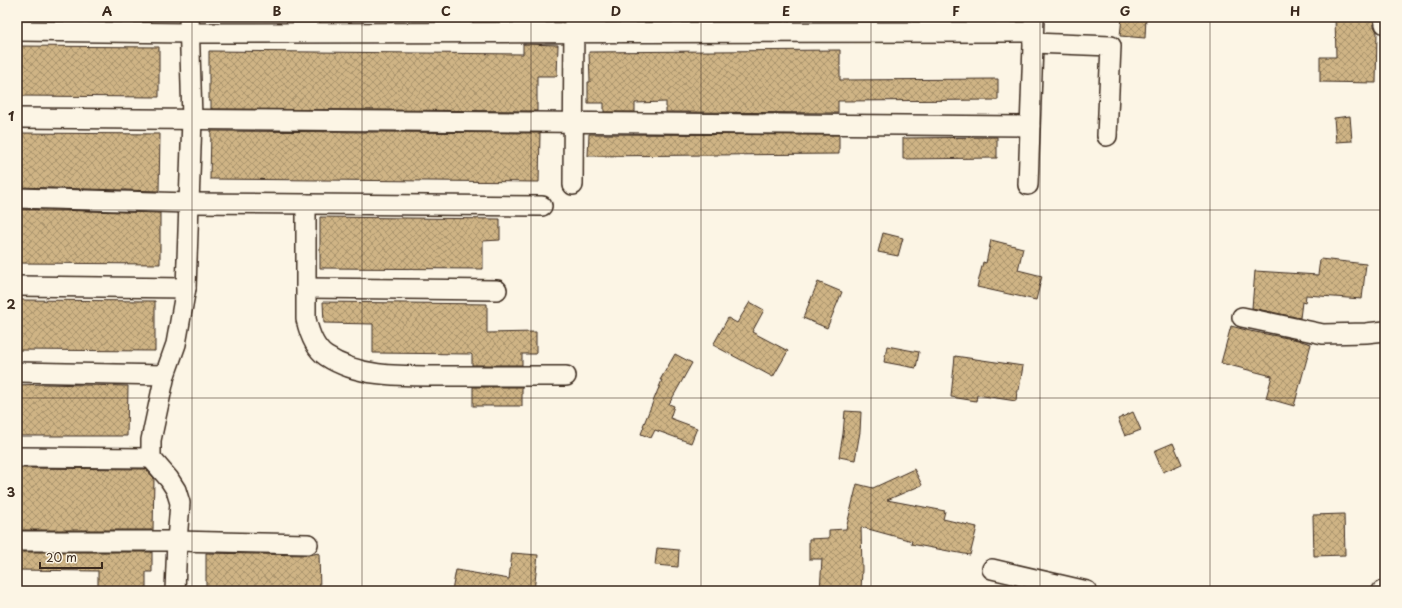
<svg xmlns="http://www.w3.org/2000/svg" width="1402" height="608" viewBox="0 0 1402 608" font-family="'Playpen Sans',sans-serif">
  <defs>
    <pattern id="building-cross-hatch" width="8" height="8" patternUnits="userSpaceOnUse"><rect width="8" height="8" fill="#cfb485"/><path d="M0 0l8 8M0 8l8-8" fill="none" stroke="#a9936c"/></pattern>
  </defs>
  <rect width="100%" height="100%" fill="#fcf5e5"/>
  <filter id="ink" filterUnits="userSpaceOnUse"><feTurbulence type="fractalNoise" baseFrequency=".025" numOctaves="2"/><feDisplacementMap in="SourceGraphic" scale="8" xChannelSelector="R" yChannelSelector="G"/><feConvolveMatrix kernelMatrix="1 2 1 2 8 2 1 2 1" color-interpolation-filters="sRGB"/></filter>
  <g filter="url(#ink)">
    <g fill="url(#building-cross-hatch)" stroke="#3b2a1e">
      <polygon points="1122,17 1146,17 1145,38 1120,36"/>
      <polygon points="1335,17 1373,17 1374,26 1377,32 1376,83 1320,82 1320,57 1336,57"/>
      <polygon points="523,44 558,45 557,76 537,76 537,111 211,109 211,101 209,101 209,51 523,54"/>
      <polygon points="17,46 159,47 159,97 17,96"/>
      <polygon points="840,50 840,80 998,79 998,100 838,101 838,113 666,112 666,102 635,103 635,112 604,112 604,103 588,103 588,82 590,82 589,52"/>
      <polygon points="1350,116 1352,141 1336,142 1334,118"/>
      <polygon points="211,131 540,133 539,182 210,179"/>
      <polygon points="17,133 160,134 159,191 17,187"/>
      <polygon points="589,134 839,135 839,154 588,156"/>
      <polygon points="997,137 997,158 903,159 903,138"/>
      <polygon points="17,209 160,213 160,264 17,263"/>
      <polygon points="320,217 500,219 500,240 483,241 483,269 320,268"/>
      <polygon points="883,233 903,238 898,256 878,252"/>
      <polygon points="991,240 1023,248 1018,270 1042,276 1036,300 977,287 983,262 986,263"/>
      <polygon points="1320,259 1366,264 1362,299 1306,295 1305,303 1302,302 1300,318 1252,308 1255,271 1318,275"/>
      <polygon points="818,282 842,292 827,328 803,318"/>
      <polygon points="17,300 155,301 155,351 17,350"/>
      <polygon points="323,302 487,304 487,333 536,332 536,354 522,354 522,365 472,365 472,355 471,354 373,353 373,324 324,323"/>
      <polygon points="750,302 764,310 752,332 788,351 773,377 713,345 728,318 737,323"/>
      <polygon points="1231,326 1250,331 1298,340 1311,344 1294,406 1266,398 1272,376 1221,363"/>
      <polygon points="887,346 919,352 916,368 884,362"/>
      <polygon points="675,354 692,363 669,404 674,406 670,418 697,428 691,443 655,430 651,438 641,434 644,426 643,426 662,380 660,380"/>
      <polygon points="955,356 1023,366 1019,390 1017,390 1016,401 977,395 976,401 951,397"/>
      <polygon points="45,384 128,386 127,436 17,436 17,385"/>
      <rect x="473" y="387" width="49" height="19"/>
      <polygon points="845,411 861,412 860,432 855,460 839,457 843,434"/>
      <polygon points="1133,412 1141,430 1125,436 1118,419"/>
      <polygon points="1173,443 1182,464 1163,472 1154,451"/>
      <polygon points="17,468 146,469 154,478 153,530 17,530"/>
      <polygon points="914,469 922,485 887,500 945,511 943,519 977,527 970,555 911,544 912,541 861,527 862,569 861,591 820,591 822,559 809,559 809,539 829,538 829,530 846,529 857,484 873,488"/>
      <polygon points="1344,514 1345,555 1314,556 1313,515"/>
      <polygon points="657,548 679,550 678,567 655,565"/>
      <polygon points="17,552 152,552 152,572 146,572 146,591 98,591 98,571 17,570"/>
      <polygon points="206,553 308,555 319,553 320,591 206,591"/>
      <polygon points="512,553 538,555 534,591 452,591 456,570 509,579"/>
    </g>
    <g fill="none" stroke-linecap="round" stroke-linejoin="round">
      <defs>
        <g id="street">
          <polyline points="1384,17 1385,24"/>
          <polyline points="17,31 189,33 1033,32"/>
          <polyline points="1033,43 1111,46 1107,136"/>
          <polyline points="17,118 1030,126"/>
          <polyline points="573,185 574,17"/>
          <polyline points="1028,185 1034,17"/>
          <polyline points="17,198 189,203 542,206"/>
          <path d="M 306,204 L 306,319 C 309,332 314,348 326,356 C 364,381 415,375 459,376 C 495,376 530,376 566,376"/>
          <polyline points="17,286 186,288"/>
          <polyline points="306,288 497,290"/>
          <polyline points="1242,317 1323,334 1366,333 1385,331"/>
          <polyline points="17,372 165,375"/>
          <polyline points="17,457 151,458"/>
          <polyline points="17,541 177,541 308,544"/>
          <polyline points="992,569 1087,591"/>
          <polyline points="175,591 177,541 180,503 176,490 169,479 151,458 151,440 165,375 176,344 186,288 192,119 189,17"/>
          <polyline points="1382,591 1385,591"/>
        </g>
      </defs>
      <use href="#street" stroke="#3b2a1e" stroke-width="22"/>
      <use href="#street" stroke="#fcf5e5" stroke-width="19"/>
    </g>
  </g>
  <path fill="none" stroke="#3b2a1e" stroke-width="1" stroke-opacity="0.55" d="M 192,17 L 192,591M 362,17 L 362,591M 531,17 L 531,591M 701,17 L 701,591M 871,17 L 871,591M 1040,17 L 1040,591M 1210,17 L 1210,591M 17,210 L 1385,210M 17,398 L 1385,398"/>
  <rect width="1402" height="608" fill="none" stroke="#fcf5e5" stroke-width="44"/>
  <path d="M40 562v6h62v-6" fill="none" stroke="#3b2a1e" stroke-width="2"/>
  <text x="46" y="562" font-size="12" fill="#3b2a1e" stroke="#fcf5e5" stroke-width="3" paint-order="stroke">20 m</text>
  <rect x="22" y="22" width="1358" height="564" fill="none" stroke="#3b2a1e" stroke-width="1.5"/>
  <g font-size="13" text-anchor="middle" font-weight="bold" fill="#3b2a1e">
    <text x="107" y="16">A</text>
    <text x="277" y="16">B</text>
    <text x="446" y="16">C</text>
    <text x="616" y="16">D</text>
    <text x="786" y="16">E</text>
    <text x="956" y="16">F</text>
    <text x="1125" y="16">G</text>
    <text x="1295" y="16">H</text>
    <text x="11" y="121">1</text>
    <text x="11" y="309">2</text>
    <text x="11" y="497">3</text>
  </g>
</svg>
